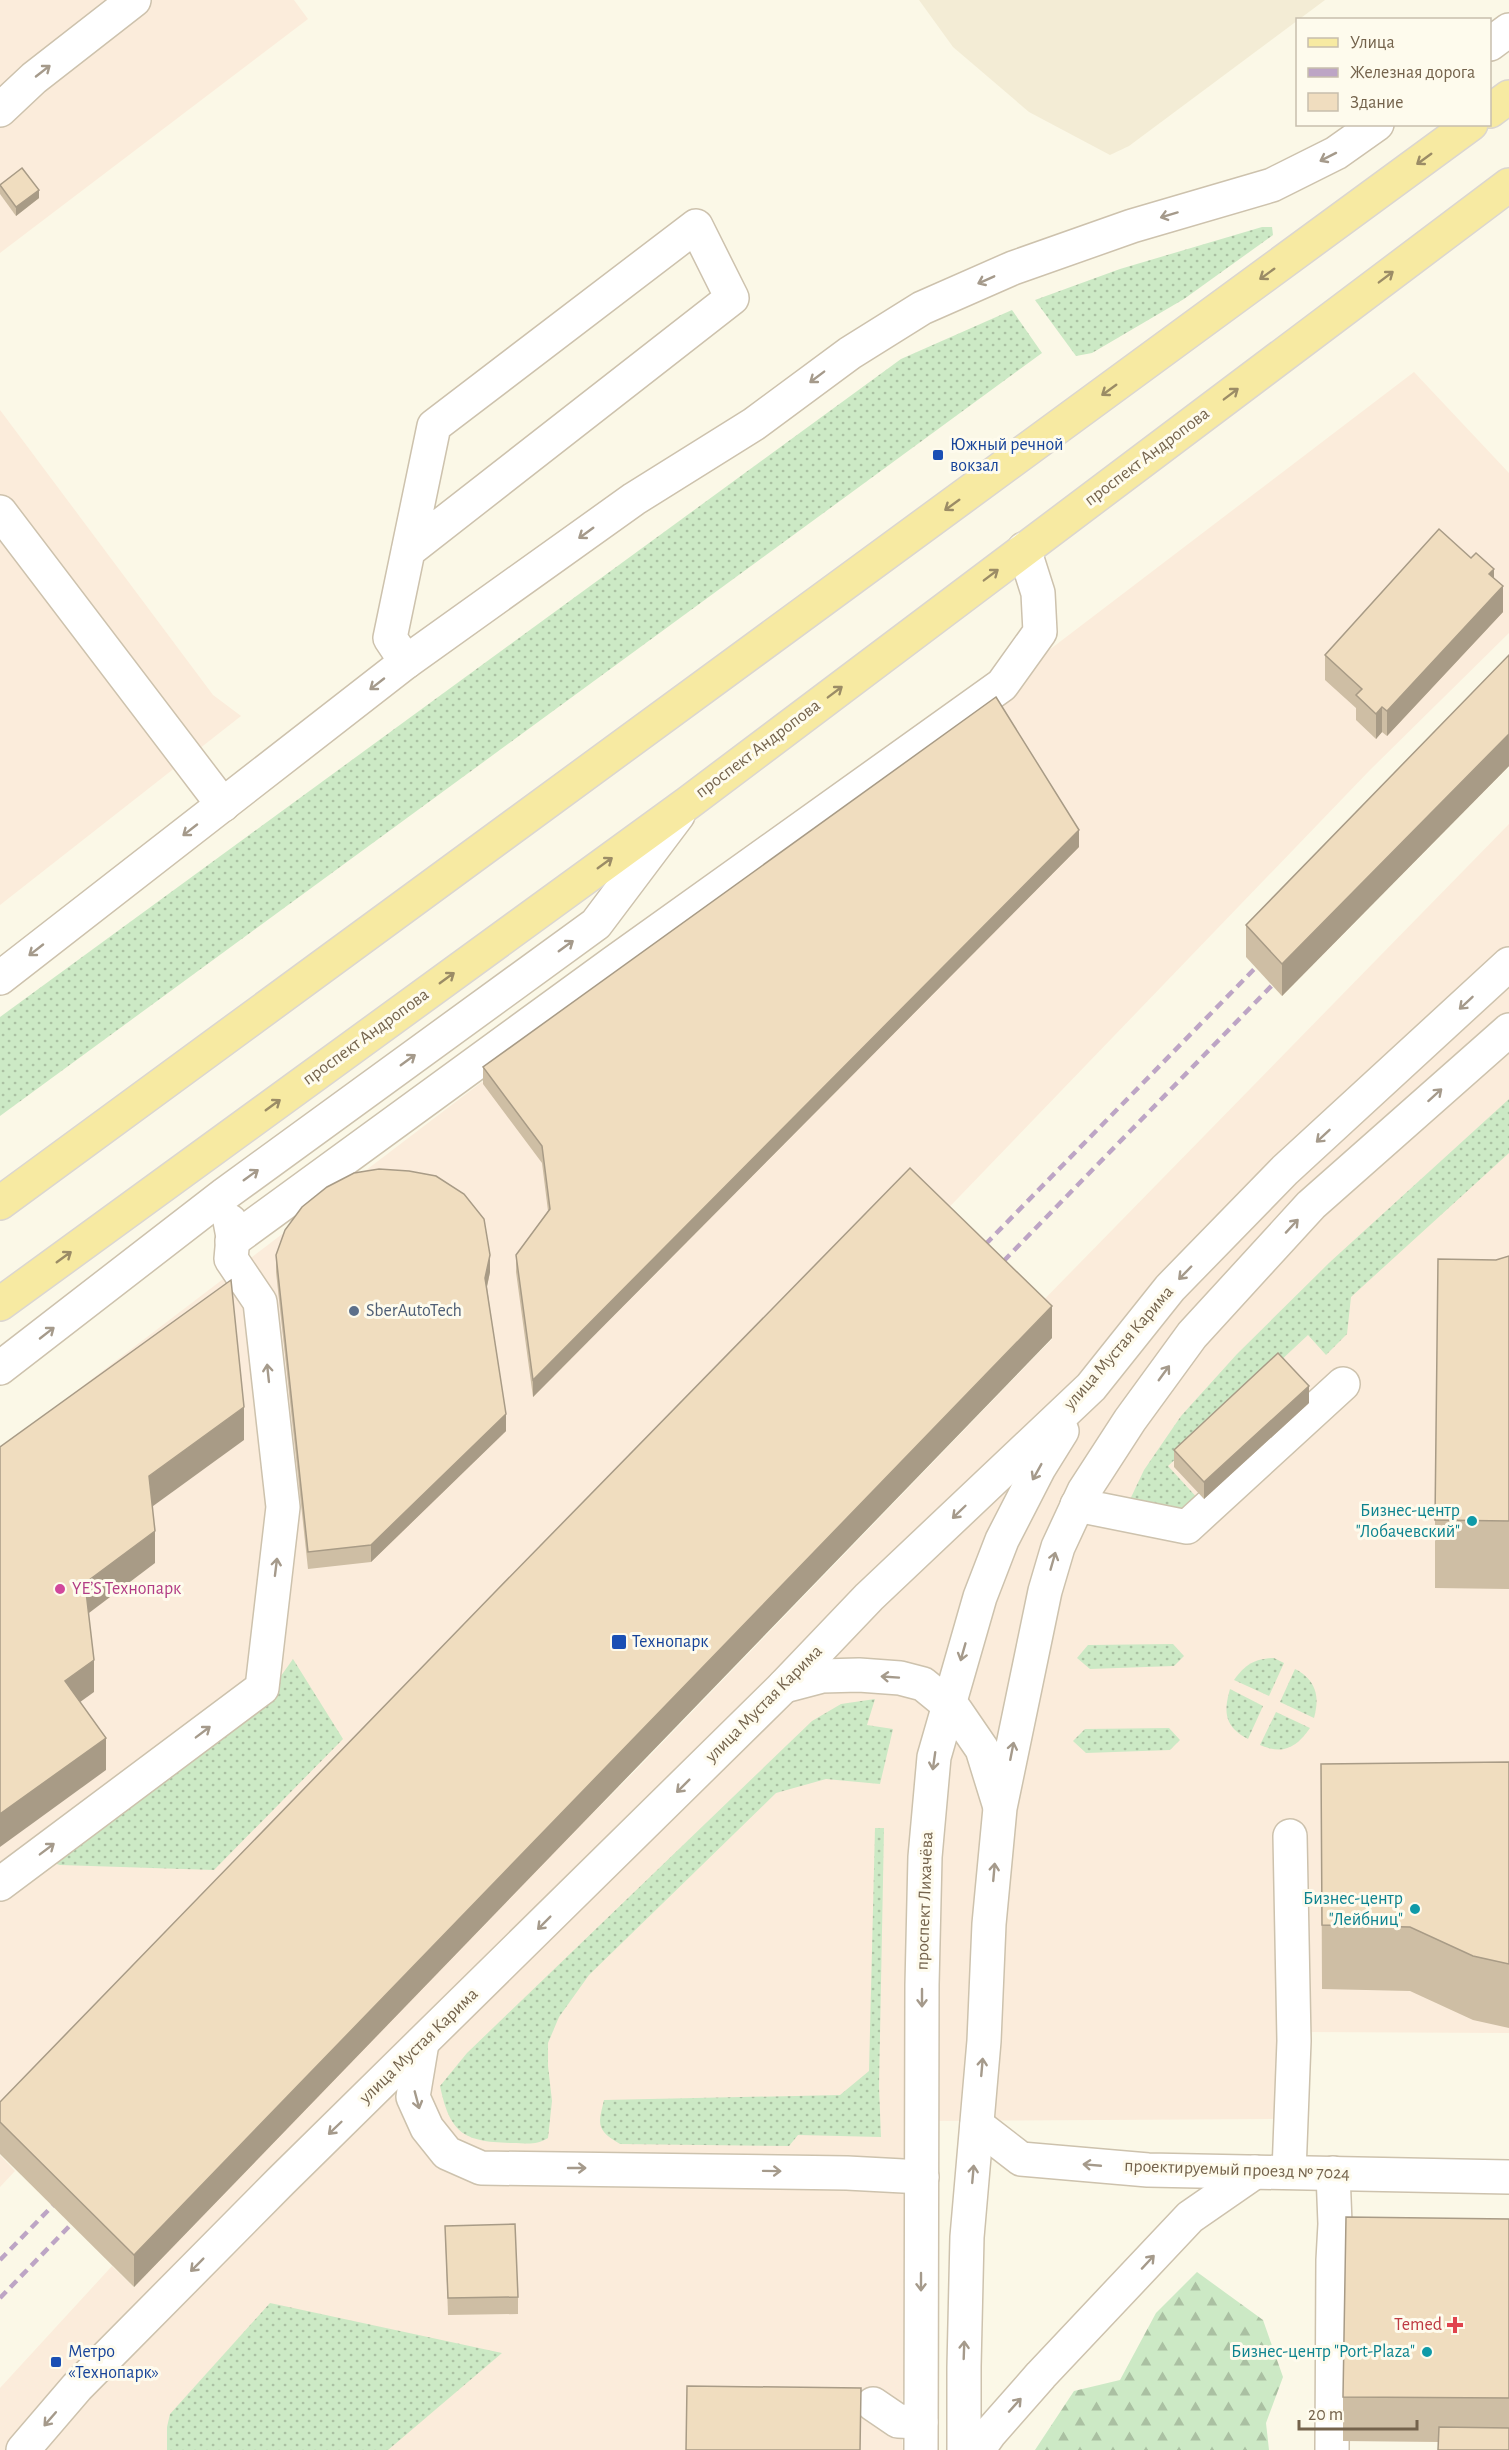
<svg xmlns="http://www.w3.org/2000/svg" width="1509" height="2450" viewBox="0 0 1509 2450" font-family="'Alegreya Sans',sans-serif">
  <defs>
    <pattern id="grass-dots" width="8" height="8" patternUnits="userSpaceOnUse" patternTransform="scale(1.5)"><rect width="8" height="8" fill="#cce9c5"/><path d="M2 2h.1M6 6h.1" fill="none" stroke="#aac0a2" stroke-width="1.8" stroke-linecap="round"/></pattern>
    <pattern id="forest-firs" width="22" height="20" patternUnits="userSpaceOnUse" patternTransform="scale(1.5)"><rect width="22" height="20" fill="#cce9c5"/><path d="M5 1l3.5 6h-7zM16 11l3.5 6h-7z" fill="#aac0a2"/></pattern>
  </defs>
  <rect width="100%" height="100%" fill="#fbf8e7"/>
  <polygon fill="#f3ecd5" points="919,0 1325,0 1129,146 1110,155 1029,112 953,47"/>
  <g fill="#fbecdb">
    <polygon points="0,0 294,0 308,19 0,253"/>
    <polygon points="1414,372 1509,473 1509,633 1370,770 934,1223 0,2134 0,1449"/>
    <polygon points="0,410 213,695 241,716 0,905"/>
    <polygon points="1509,824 1509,2033 1306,2032 1287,2119 921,2121 901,2426 903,2450 0,2450 0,2388 112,2266 134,2287 506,1900 636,1770 1052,1339 1028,1316"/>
    <polygon points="0,2155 15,2171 0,2187"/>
  </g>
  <g fill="url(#grass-dots)">
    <polygon points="1262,227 1272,227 1273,235 1184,299 1092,353 1076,356 1035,300 1120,269"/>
    <polygon points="1012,310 1042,353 0,1116 0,1017 901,359"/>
    <polygon points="1509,1099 1509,1153 1351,1297 1347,1334 1326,1355 1308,1335 1168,1466 1201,1502 1183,1518 1126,1508 1144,1470 1181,1416 1237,1354 1330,1262"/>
    <polygon points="1173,1644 1184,1656 1174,1666 1090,1669 1077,1658 1088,1645"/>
    <path d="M 1274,1658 L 1284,1663 L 1269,1696 L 1234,1680 C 1246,1664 1254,1659 1274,1658 Z"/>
    <polygon points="293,1659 343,1739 214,1870 60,1865 47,1861 278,1680"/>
    <path d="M 1295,1669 C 1316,1680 1320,1696 1314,1718 L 1280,1702 Z"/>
    <path d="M 1230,1689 L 1263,1706 L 1248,1739 C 1225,1727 1223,1713 1230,1689 Z"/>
    <path d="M 875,1699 L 867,1725 L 893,1729 L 880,1784 L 826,1779 L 776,1793 L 589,1975 L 559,2017 L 548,2043 L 548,2066 L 552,2101 L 548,2138 C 535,2146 526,2143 512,2143 C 463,2142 450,2133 440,2086 L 467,2053 L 812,1721 L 841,1704 Z"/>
    <path d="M 1276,1712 L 1310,1728 C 1296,1748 1283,1755 1260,1745 Z"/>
    <polygon points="1169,1728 1180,1740 1170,1750 1086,1753 1073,1741 1085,1729"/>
    <path d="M 875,1828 L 884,1828 L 879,2087 L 881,2137 L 798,2135 L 789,2146 L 620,2144 C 596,2130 598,2125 604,2100 L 840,2095 L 869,2071 Z"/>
    <polygon points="270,2303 502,2353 388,2450 167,2450 167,2427 170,2414"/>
  </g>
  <polygon fill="url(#forest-firs)" points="1197,2272 1263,2320 1283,2377 1266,2423 1269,2450 1035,2450 1074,2391 1120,2380 1156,2313"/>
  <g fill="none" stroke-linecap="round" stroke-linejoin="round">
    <defs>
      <g id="minor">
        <polyline points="1490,44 1509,30"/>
        <polyline points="0,110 34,78 134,0"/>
        <polyline points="0,512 223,805"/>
        <polyline points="406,662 390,638 434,426 696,226 732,298 408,551"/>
        <polyline points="0,978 406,662 634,499 754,424 850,353 922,308 1013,268 1132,226 1272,185 1336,153 1377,124"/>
        <polyline points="232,1241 613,963 1002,685 1040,632 1038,593 1024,549"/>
        <polyline points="0,1368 225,1194 596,924 678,815"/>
        <polyline points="1077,1505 1187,1527 1343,1384"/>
        <polyline points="784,1686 822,1676 859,1675 900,1678 923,1684 956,1711 982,1749 999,1804"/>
        <polyline points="0,1884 262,1688 283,1507 260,1302 231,1259 233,1237 230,1221"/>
        <polyline points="422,2043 413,2097 427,2128 447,2153 481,2168 847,2173 922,2177"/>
        <polyline points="977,2125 1021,2159 1148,2170 1509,2177"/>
        <polyline points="1289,2172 1294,2041 1290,1836"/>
        <polyline points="873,2404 898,2421 921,2422"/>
        <polyline points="23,2450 77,2387 281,2181 784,1686 869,1597 1091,1387 1170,1288 1285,1170 1509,964"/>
        <polyline points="921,2450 922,1985 925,1857 934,1757 980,1597 1002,1540 1039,1468 1062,1431"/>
        <polyline points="964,2450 964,2367 967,2237 984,2041 989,1924 1000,1808 1045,1591 1058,1547 1084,1491 1130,1420 1192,1335 1311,1205 1509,1030"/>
        <polyline points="978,2450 990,2433 1041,2375 1190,2217 1255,2172"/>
        <polyline points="1332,2450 1333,2260 1335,2224 1333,2173"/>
      </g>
      <g id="major">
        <polyline points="1490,111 1509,97"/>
        <polyline points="0,1203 1471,124"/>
        <polyline points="0,1304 688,803 1509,185"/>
      </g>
    </defs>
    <use href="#minor" stroke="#cdc2ad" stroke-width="36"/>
    <use href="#major" stroke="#dbd6d0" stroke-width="36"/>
    <use href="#minor" stroke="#fff" stroke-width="33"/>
    <use href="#major" stroke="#f7eaa2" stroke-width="33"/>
    <g stroke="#bda5c5" stroke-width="4.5" stroke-dasharray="9 6" stroke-linecap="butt">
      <polyline points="975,1255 1266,957"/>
      <polyline points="993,1272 1284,973"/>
      <polyline points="0,2260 64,2194"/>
      <polyline points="0,2298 83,2212"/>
    </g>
  </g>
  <g fill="#cebea4">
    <polygon points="0,185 39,198 16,216 0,194"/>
    <polygon points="1494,579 1503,612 1387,736 1382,732 1376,739 1356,720 1356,708 1325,680 1325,655"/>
    <polygon points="1509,655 1509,766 1282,996 1246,957 1246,925"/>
    <polygon points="1079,847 533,1397 516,1272 516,1255 548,1211 542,1163 483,1084 483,1067"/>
    <polygon points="276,1255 490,1272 487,1287 506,1431 371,1562 308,1569 276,1272"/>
    <polygon points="1509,1256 1509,1589 1435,1588 1435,1520 1496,1260"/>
    <polygon points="1052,1338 134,2287 0,2154 0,2102"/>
    <polygon points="1309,1403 1204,1499 1174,1467 1174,1450"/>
    <polygon points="1509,1762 1509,2028 1473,2020 1410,1991 1322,1989 1321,1764"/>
    <polygon points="1509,2219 1509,2450 1439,2442 1343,2441 1343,2397"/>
    <polygon points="445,2226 518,2297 518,2314 448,2315"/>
  </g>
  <g fill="#a89b86">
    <polygon points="39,190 39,198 16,216 16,207"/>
    <polygon points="1494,569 1494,594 1489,574"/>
    <polygon points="1503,586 1503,612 1387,736 1387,711"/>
    <polygon points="1382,707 1382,732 1376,739 1376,714"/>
    <polygon points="1509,734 1509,766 1282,996 1282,964"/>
    <polygon points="1079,830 1079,847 533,1397 533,1380"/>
    <polygon points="490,1255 490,1272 485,1295 485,1278"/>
    <polygon points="1052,1306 1052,1338 134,2287 134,2255"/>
    <polygon points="1309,1386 1309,1403 1204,1499 1204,1482"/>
    <polygon points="244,1407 244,1440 149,1509 149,1476"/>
    <polygon points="506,1414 506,1431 371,1562 371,1545"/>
    <polygon points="155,1531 155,1563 85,1616 85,1583"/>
    <polygon points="94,1660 94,1692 65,1713 65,1681"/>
    <polygon points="106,1738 106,1770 0,1847 0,1814"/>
  </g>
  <g fill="#f0ddbf" stroke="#a89b86" stroke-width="1.5">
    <polygon points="22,168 39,190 16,207 0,185"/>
    <polygon points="1439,529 1471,558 1476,553 1494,569 1489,574 1503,586 1387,711 1382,707 1376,714 1356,695 1362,689 1325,655"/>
    <polygon points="1509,655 1509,734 1282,964 1246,925"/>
    <polygon points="996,697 1079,830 533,1380 516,1255 550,1209 542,1146 483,1067"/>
    <polygon points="910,1168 1052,1306 134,2255 0,2122 0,2102 495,1592"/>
    <polygon points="379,1169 409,1171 436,1176 464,1194 484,1219 490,1255 485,1278 506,1414 371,1545 308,1552 276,1255 285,1230 302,1207 327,1187 354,1173"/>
    <polygon points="1509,1256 1509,1521 1435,1520 1438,1259 1496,1260"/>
    <polygon points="231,1280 244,1407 149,1476 155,1531 85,1583 94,1660 65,1681 106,1738 0,1814 0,1447"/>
    <polygon points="1278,1353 1309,1386 1204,1482 1174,1450"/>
    <polygon points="1509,1762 1509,1964 1473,1956 1410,1927 1322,1925 1321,1764"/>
    <polygon points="1346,2217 1509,2219 1509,2398 1343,2397"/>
    <polygon points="515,2224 518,2297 448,2298 445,2226"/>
    <polygon points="687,2386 861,2388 860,2450 686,2450"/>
    <polygon points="1439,2427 1509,2428 1509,2450 1438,2450"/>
  </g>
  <defs><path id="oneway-shaft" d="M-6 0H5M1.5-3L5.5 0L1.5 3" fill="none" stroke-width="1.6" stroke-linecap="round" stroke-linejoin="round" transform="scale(1.5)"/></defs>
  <g stroke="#a59a8b">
    <use href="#oneway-shaft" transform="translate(43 71) rotate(-38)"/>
    <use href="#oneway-shaft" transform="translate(1328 157) rotate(153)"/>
    <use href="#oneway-shaft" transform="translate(1169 215) rotate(163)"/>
    <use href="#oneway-shaft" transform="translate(986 280) rotate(156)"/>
    <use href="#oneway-shaft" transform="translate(817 377) rotate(143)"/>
    <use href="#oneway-shaft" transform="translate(586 533) rotate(144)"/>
    <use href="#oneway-shaft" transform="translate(377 684) rotate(142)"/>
    <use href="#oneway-shaft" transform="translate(190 830) rotate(142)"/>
    <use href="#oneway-shaft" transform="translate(566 946) rotate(-36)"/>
    <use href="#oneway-shaft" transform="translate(36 950) rotate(142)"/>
    <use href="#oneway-shaft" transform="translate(1466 1003) rotate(137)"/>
    <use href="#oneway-shaft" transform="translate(408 1060) rotate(-36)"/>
    <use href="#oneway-shaft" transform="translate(1435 1095) rotate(-42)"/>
    <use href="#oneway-shaft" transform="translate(1323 1136) rotate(137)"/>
    <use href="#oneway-shaft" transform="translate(251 1175) rotate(-36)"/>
    <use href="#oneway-shaft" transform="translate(1292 1226) rotate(-47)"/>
    <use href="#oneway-shaft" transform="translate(1185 1273) rotate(134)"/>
    <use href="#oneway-shaft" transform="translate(47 1333) rotate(-38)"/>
    <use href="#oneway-shaft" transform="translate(268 1373) rotate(-96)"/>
    <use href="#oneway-shaft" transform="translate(1164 1373) rotate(-54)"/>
    <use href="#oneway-shaft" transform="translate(1037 1472) rotate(119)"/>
    <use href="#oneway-shaft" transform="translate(959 1512) rotate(136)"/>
    <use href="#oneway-shaft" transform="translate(1053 1561) rotate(-74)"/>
    <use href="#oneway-shaft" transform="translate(276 1567) rotate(-83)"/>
    <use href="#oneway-shaft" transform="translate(963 1652) rotate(106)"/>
    <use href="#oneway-shaft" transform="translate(890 1677) rotate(-176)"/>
    <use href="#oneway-shaft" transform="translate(203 1732) rotate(-37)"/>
    <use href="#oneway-shaft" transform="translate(1012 1751) rotate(-79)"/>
    <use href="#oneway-shaft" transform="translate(934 1761) rotate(98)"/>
    <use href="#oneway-shaft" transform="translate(683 1786) rotate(135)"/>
    <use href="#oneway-shaft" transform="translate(47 1849) rotate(-37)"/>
    <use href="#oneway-shaft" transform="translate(994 1872) rotate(-85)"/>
    <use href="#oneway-shaft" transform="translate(544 1923) rotate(135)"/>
    <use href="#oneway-shaft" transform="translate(922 1998) rotate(90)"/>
    <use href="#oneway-shaft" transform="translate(982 2067) rotate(-85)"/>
    <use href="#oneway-shaft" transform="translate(417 2100) rotate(75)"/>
    <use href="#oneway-shaft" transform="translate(335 2128) rotate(136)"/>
    <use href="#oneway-shaft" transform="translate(1092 2165) rotate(-175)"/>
    <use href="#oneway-shaft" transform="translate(577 2168)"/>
    <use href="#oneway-shaft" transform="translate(772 2171) rotate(1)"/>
    <use href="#oneway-shaft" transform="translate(973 2174) rotate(-85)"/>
    <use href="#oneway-shaft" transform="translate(1148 2262) rotate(-47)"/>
    <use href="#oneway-shaft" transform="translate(197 2265) rotate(135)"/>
    <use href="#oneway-shaft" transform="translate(921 2282) rotate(90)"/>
    <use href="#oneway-shaft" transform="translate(964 2350) rotate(-88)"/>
    <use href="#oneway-shaft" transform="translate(1015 2405) rotate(-48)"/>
    <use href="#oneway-shaft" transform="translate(50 2419) rotate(131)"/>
  </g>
  <g stroke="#9b8c66">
    <use href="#oneway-shaft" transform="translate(1424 159) rotate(144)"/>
    <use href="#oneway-shaft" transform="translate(1267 274) rotate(144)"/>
    <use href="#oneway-shaft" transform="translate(1386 277) rotate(-37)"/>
    <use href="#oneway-shaft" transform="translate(1109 390) rotate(144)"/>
    <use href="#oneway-shaft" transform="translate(1231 394) rotate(-37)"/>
    <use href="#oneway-shaft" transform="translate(952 505) rotate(144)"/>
    <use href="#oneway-shaft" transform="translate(991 575) rotate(-37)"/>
    <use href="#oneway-shaft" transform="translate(835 692) rotate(-37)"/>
    <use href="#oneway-shaft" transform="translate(605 863) rotate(-36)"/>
    <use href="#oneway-shaft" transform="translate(447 978) rotate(-36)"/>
    <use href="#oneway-shaft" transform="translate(273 1105) rotate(-36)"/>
    <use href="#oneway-shaft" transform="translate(64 1257) rotate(-36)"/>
  </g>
  <g fill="#1a4fb4" stroke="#fefbed" stroke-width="2">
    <rect x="932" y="449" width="12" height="12" rx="3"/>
    <rect x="611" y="1634" width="16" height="16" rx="3"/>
    <rect x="50" y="2356" width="12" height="12" rx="3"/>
  </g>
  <circle fill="#5c6f8a" stroke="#fefbed" stroke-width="2" cx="354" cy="1311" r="6"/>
  <g fill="#0f9aa8" stroke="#fefbed" stroke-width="2">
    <circle cx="1472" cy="1521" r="6"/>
    <circle cx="1415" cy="1909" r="6"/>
    <circle cx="1427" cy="2352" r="6"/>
  </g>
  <circle fill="#d1479c" stroke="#fefbed" stroke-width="2" cx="60" cy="1589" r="6"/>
  <path fill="#e0444e" stroke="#fefbed" stroke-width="2" d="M1452 2316h6v6h6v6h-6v6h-6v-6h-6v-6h6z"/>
  <g text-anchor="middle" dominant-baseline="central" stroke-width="6" stroke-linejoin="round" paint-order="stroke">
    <g font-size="18" fill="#164399" stroke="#fefbed" text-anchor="start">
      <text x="950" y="445">Южный речной<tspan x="950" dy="21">вокзал</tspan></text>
      <text x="632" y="1642">Технопарк</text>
      <text x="68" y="2352">Метро<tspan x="68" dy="21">«Технопарк»</tspan></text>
    </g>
    <g font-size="18" fill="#74634c" stroke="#fefbed">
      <text transform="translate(1147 457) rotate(-37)">проспект Андропова</text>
      <text transform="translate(758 749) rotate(-37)">проспект Андропова</text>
      <text transform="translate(366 1037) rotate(-36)">проспект Андропова</text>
      <text transform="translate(1119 1348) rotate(-49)">улица Мустая Карима</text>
      <text transform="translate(764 1704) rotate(-45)">улица Мустая Карима</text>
      <text transform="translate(925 1901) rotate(-88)">проспект Лихачёва</text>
      <text transform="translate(419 2046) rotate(-44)">улица Мустая Карима</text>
      <text transform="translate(1237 2170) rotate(2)">проектируемый проезд № 7024</text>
    </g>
    <g font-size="18" fill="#4e5e75" stroke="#fefbed" text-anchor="start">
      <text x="366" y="1311">SberAutoTech</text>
    </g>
    <g font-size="18" fill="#0d838f" stroke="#fefbed" text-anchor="end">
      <text x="1460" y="1511">Бизнес-центр<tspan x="1460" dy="21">"Лобачевский"</tspan></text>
      <text x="1403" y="1899">Бизнес-центр<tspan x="1403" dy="21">"Лейбниц"</tspan></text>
      <text x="1415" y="2352">Бизнес-центр "Port-Plaza"</text>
    </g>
    <g font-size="18" fill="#b23c85" stroke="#fefbed" text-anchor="start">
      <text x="72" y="1589">YE’S Технопарк</text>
    </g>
    <g font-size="18" fill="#be3a42" stroke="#fefbed" text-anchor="end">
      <text x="1442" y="2325">Temed</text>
    </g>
  </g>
  <rect x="1296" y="18" width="195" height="108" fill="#fefbed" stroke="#c7bead" stroke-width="1.5"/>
  <rect x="1308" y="38" width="30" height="9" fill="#f7eaa2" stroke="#c7bead" stroke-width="1.5"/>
  <text x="1350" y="48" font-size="18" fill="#74634c">Улица</text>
  <rect x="1308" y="68" width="30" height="9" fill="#bda5c5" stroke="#c7bead" stroke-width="1.5"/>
  <text x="1350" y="78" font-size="18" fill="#74634c">Железная дорога</text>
  <rect x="1308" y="93" width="30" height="18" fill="#f0ddbf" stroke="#c7bead" stroke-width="1.5"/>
  <text x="1350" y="108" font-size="18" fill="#74634c">Здание</text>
  <path d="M1299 2420v9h118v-9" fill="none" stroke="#74634c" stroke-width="3"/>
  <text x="1308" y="2420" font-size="18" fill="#74634c" stroke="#fefbed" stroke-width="4.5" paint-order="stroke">20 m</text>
</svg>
